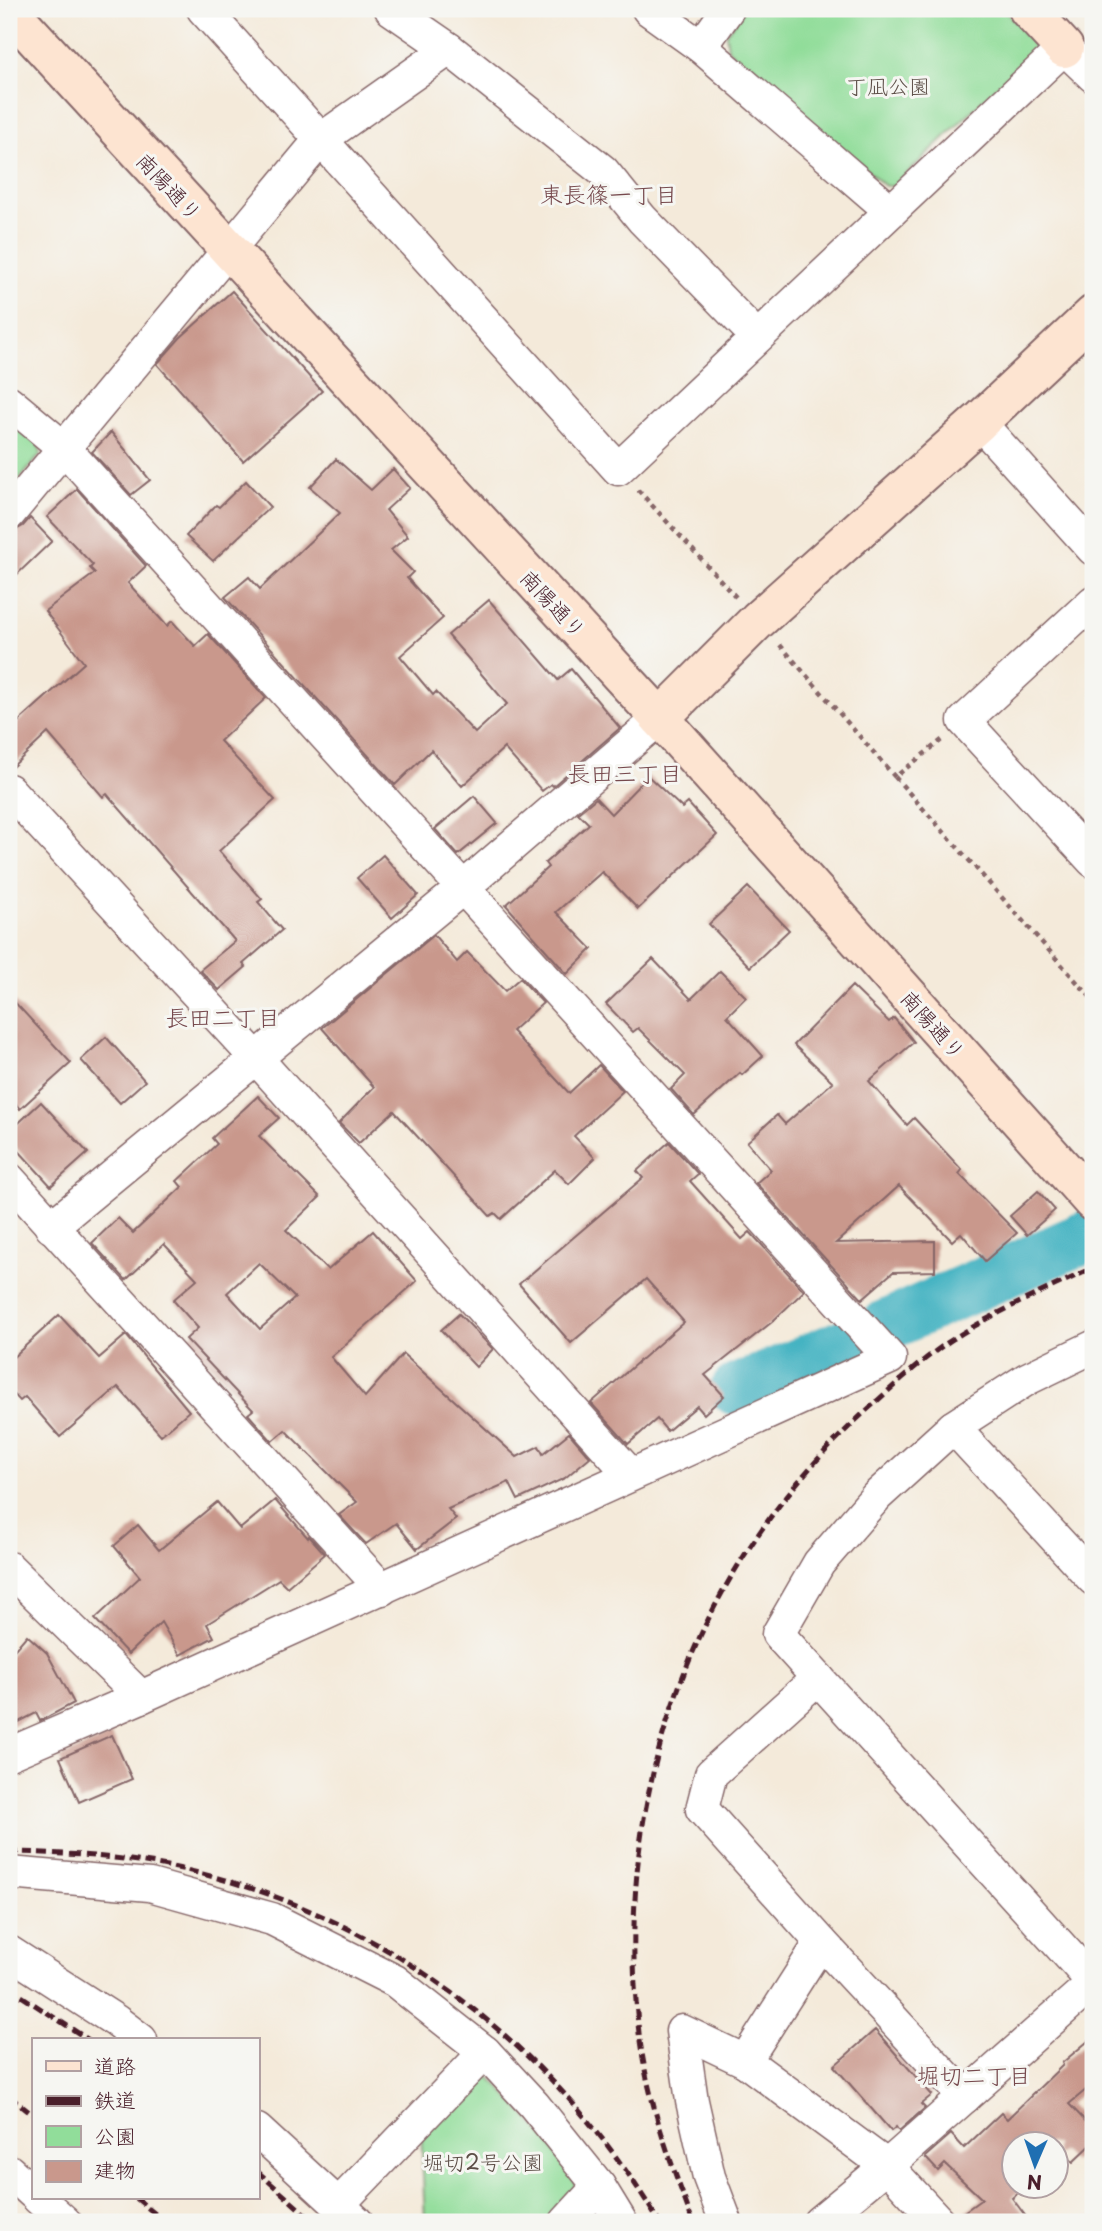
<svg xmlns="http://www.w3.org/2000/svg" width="1102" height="2231" viewBox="0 0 1102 2231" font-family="'Playpen Sans','Klee One',sans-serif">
  <rect width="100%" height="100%" fill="#f6f6f2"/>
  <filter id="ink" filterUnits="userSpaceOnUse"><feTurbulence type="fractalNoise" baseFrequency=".0143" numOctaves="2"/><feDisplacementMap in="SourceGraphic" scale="14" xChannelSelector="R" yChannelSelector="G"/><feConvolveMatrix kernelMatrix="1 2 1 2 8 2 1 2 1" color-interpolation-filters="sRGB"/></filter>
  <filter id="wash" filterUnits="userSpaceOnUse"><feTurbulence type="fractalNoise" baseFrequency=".00686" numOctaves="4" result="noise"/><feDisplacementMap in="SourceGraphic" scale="28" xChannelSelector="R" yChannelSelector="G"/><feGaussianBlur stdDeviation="1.57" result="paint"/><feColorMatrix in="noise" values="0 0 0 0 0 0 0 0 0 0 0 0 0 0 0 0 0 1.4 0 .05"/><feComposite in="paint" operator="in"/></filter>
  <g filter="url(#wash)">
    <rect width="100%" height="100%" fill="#f4eada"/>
    <g fill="#91dd9a" stroke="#6e7e62" stroke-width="2">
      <polygon points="744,9 1003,9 1036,42 1034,51 894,186 885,186 728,49 726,34"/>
      <polygon points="9,418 38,443 41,454 9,492"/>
      <path d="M 473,2074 L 487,2074 C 506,2095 580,2168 576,2194 C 575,2204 560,2215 552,2222 L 425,2222 L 421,2128 Z"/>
    </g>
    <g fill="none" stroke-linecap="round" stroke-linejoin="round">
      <g stroke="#45b3c2" stroke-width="52">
        <polyline points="887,1325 1085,1237"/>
        <polyline points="736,1390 853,1341"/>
      </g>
    </g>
    <g id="blocks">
      <g fill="#c9988c" fill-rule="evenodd">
        <polygon points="232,291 322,391 243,461 157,364 180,338"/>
        <polygon points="111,432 150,480 131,495 92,452"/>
        <polygon points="336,459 371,490 393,469 410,488 386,510 408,536 391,550 413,572 407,578 443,618 400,656 433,695 436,692 475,733 507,704 448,635 489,600 558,680 571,669 620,728 553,786 551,784 542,791 504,748 462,786 431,750 395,785 225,597 249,577 260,589 340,513 310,487"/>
        <polygon points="246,481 270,507 213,561 186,536 216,505 219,507"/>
        <polygon points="77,489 146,566 128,583 167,626 172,621 195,646 208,634 266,698 220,741 275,800 219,851 262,899 258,902 282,930 243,964 246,967 219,990 200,970 235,941 107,794 103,797 48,733 9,770 9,730 84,663 45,611 95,573 90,568 93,565 47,517"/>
        <polygon points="30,518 52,541 9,582 9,534 23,526"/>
        <polygon points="648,776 682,808 688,803 717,835 638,909 602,872 556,912 592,949 567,974 506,905 548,867 545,863 589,824 578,813 596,798 611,814"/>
        <polygon points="474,796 497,823 458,855 435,829"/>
        <polygon points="383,855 418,895 392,918 357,878"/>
        <polygon points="748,887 789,930 750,967 709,924"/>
        <polygon points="434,935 457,962 467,952 505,991 520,978 543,1003 512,1031 569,1093 599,1065 623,1091 574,1136 595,1158 569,1184 555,1170 501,1219 495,1213 490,1216 394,1111 359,1143 339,1123 374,1087 322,1028"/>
        <polygon points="653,959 691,999 720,971 746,997 727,1016 763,1056 742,1075 740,1073 694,1115 671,1089 685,1075 638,1028 633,1032 606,1004"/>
        <polygon points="852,986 889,1022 894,1018 914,1042 869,1081 907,1125 914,1118 962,1170 959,1174 1017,1233 985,1261 961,1233 952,1241 899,1186 836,1243 935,1241 935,1271 893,1272 862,1299 756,1183 771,1170 747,1142 777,1115 785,1124 833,1082 794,1045"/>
        <polygon points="9,996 71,1063 20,1109 9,1097"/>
        <polygon points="106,1037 145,1081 120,1103 81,1060"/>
        <path d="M 258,1096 L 279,1118 L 259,1136 L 320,1197 L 286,1230 L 328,1270 L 373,1231 L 417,1281 L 331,1357 L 365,1397 L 403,1354 L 517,1457 L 539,1446 L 543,1454 L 569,1433 L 590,1457 L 565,1478 L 518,1500 L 509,1482 L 448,1509 L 456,1519 L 417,1549 L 396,1523 L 366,1544 L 339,1515 L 357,1502 L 285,1430 L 272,1441 L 248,1414 L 253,1410 L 186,1339 L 198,1328 L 173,1300 L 197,1279 L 164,1244 L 126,1280 L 92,1243 L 118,1218 L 133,1233 L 182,1187 L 177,1181 L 217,1144 L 212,1138 ZM 259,1263 L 295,1298 L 260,1329 L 227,1293 Z"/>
        <polygon points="41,1102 88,1153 51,1186 9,1140 9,1132"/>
        <polygon points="669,1142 698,1174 690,1181 742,1239 750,1232 804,1291 772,1322 705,1375 724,1396 704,1414 697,1406 667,1431 657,1419 628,1444 591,1403 684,1322 646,1279 571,1343 519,1284 643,1178 637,1171"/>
        <polygon points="1038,1191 1055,1210 1027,1235 1010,1216"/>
        <polygon points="459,1314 493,1349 476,1367 441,1330"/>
        <polygon points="59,1315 99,1358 126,1335 189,1411 161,1435 118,1387 60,1437 25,1397 20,1401 9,1389 9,1361"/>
        <polygon points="275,1500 308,1538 309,1536 325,1554 287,1587 279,1579 207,1624 214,1637 180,1655 161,1622 128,1654 95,1619 140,1577 114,1546 138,1525 159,1550 217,1502 240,1529"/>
        <polygon points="27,1635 47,1653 74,1703 40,1721 36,1713 9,1727 9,1656"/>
        <polygon points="112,1735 132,1779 79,1802 60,1758"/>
        <polygon points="875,2030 932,2095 921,2104 925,2108 899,2131 896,2127 891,2131 834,2066"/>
        <polygon points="1093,2037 1093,2084 1069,2104 1093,2129 1093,2143 1073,2162 1062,2151 1056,2157 1056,2144 1014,2144 1014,2186 1026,2186 1012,2198 1030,2222 957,2222 957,2217 982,2199 945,2164 938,2171 925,2157 951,2134 964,2148 1001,2113 1007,2119 1063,2065 1062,2063"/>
      </g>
    </g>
  </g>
  <g filter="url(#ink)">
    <use href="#blocks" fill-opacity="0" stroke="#866668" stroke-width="2"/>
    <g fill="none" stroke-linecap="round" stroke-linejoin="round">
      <defs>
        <g id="street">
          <polyline points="203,9 618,469 1064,48 1093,76"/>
          <polyline points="391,9 449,49 603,171 642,219 757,337"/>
          <polyline points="648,9 701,47 891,211"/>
          <polyline points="701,47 728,9"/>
          <polyline points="9,402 64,448 890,1358 141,1697 9,1754"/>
          <polyline points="979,422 1093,549"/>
          <polyline points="9,514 320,140 449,49"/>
          <polyline points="1093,602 964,721 1093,861"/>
          <polyline points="9,790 256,1058 630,1474"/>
          <polyline points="9,1179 382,1589"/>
          <polyline points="51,1227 464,887 660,718"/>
          <polyline points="1093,1347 1027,1379 953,1427 1093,1579"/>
          <polyline points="953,1427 877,1496 819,1563 778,1634 1093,1982"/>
          <polyline points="9,1568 141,1697"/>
          <polyline points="9,1873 150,1885 272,1919 395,1981 485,2052 534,2105 599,2186 621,2222"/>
          <polyline points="821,1942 965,2097"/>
          <polyline points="9,1952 116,2021 141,2040"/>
          <polyline points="745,2061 887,2166 939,2222"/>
          <polyline points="257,2130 357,2222"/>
          <polyline points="9,2171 33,2193"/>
          <polyline points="38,2198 65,2222"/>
          <polyline points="338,2205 485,2052"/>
          <polyline points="566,2222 599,2186"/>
          <polyline points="726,2222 709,2177 692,2101 682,2031 745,2061 821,1942 702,1809 711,1774 818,1678"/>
          <polyline points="819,2222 887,2166 1093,1983"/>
        </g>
        <g id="secondary">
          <polyline points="1028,9 1064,48"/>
          <polyline points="9,10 660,718 1093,1202"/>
          <polyline points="660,718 758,620 979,422 1093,315"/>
        </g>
      </defs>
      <use href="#street" stroke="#866668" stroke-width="35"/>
      <use href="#secondary" stroke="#866668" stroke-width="42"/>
      <g stroke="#866668" stroke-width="4.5" stroke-dasharray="5 5" stroke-linecap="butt">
        <polyline points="638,490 736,597"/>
        <polyline points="780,645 895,777 943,739"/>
        <polyline points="895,777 1093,1000"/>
      </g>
      <use href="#street" stroke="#fff" stroke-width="32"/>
      <use href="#secondary" stroke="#fde4d1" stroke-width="38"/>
      <g stroke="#4a1f2b" stroke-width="5" stroke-dasharray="10 5" stroke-linecap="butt">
        <path d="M 9,1852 C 63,1853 119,1856 172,1867 C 377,1909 554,2044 659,2222"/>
        <polyline points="9,1988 89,2040"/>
        <polyline points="9,2096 33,2115"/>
        <polyline points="257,2171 314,2222"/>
        <polyline points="136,2198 165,2222"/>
        <path d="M 693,2222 C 670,2161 647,2098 639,2033 C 612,1795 691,1570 868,1409 C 895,1385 923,1358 953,1339 C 997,1311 1046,1290 1093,1268"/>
      </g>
    </g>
  </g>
  <g text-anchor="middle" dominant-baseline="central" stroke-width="6" stroke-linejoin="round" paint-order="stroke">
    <g font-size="21" fill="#5c4e47" stroke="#f6f6f2">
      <text x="888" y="85">丁凪公園</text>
      <text x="483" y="2161">堀切2号公園</text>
    </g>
    <g font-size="21" fill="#4a1f2b" stroke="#f6f6f2">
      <text transform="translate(170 186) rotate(47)">南陽通り</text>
      <text transform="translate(554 603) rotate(47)">南陽通り</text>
      <text transform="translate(934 1024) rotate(48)">南陽通り</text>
    </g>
    <g font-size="23" fill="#76494d" stroke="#f6f6f2">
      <text x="609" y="193">東長篠一丁目</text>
      <text x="625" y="772">長田三丁目</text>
      <text x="223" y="1016">長田二丁目</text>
      <text x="974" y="2074">堀切二丁目</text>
    </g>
  </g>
  <rect width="1102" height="2231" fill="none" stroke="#f6f6f2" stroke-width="35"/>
  <rect x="32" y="2038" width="228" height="161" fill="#f6f6f2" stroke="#b1a0a2" stroke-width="2"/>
  <rect x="46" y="2061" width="35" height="10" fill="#fde4d1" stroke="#b1a0a2" stroke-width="2"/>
  <text x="94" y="2074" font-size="21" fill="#4a1f2b">道路</text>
  <rect x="46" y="2096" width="35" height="10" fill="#4a1f2b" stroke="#b1a0a2" stroke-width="2"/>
  <text x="94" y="2108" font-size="21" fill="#4a1f2b">鉄道</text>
  <rect x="46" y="2126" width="35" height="21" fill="#91dd9a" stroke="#b1a0a2" stroke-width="2"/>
  <text x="94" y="2144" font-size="21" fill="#4a1f2b">公園</text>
  <rect x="46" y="2161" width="35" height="21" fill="#c9988c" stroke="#b1a0a2" stroke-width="2"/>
  <text x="94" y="2178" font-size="21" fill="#4a1f2b">建物</text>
  <g transform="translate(1035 2165) rotate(182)"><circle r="33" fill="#f6f6f2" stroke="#b1a0a2" stroke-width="2"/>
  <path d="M0-5L12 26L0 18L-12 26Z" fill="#1f6fb2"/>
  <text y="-10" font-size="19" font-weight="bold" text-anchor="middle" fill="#4a1f2b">N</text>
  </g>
</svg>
